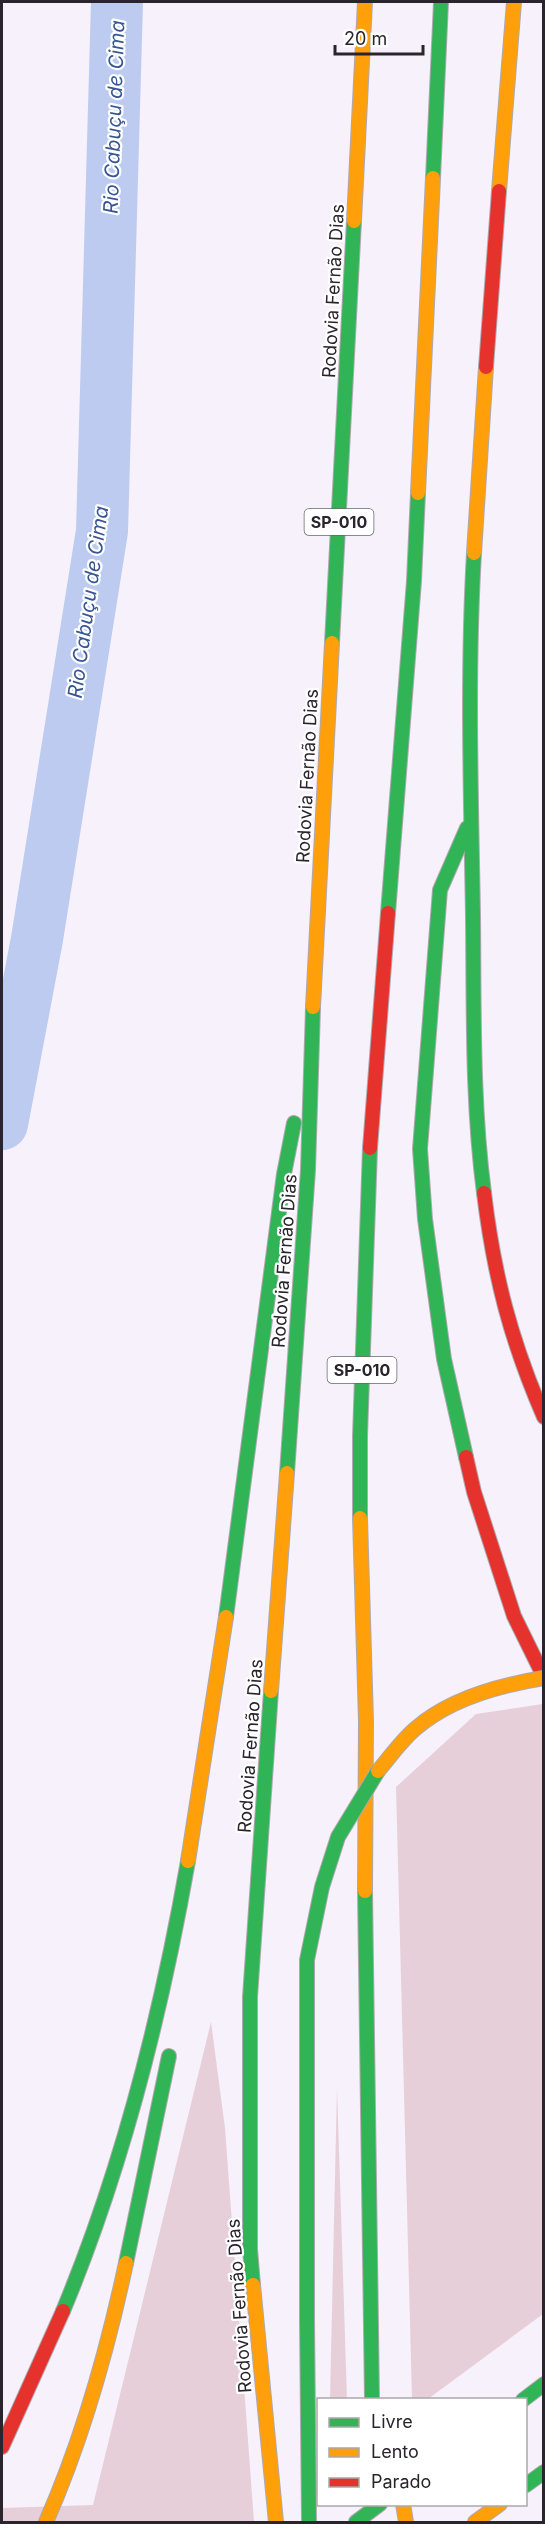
<svg xmlns="http://www.w3.org/2000/svg" width="545" height="2524" viewBox="0 0 545 2524" font-family="Inter,sans-serif">
  <rect width="100%" height="100%" fill="#f7f1fb"/>
  <g fill="#e6cfd8">
    <polygon points="543,1704 543,2314 428,2399 412,2399 396,1787 476,1714"/>
    <polygon points="211,2022 225,2128 254,2522 2,2522 2,2508 93,2505"/>
    <polygon points="337,2088 347,2400 330,2399"/>
  </g>
  <g fill="none" stroke-linecap="round" stroke-linejoin="round">
    <polyline stroke="#bccbef" stroke-width="52" points="2,1124 37,939 102,531 117,2"/>
    <defs>
      <g id="fast">
        <polyline points="433,178 441,2"/>
        <path d="M 474,553 C 467,674 471,796 473,917 C 474,1009 472,1102 484,1193"/>
        <polyline points="332,643 354,221"/>
        <polyline points="388,913 414,581 418,493"/>
        <polyline points="466,1457 444,1359 425,1219 420,1149 440,890 467,828"/>
        <polyline points="287,1473 308,1170 313,1007"/>
        <polyline points="360,1518 360,1436 370,1148"/>
        <polyline points="226,1617 284,1174 294,1123"/>
        <polyline points="365,1891 372,2400"/>
        <polyline points="126,2263 169,2056"/>
        <polyline points="253,2285 250,2249 250,1997 271,1691"/>
        <path d="M 63,2311 C 123,2167 161,2015 188,1861"/>
        <polyline points="307,2319 309,2522"/>
        <polyline points="523,2400 544,2384"/>
        <polyline points="526,2485 544,2472"/>
        <polyline points="356,2522 380,2504"/>
      </g>
      <g id="slow">
        <polyline points="499,191 514,2"/>
        <polyline points="354,221 365,2"/>
        <polyline points="418,493 433,178"/>
        <polyline points="474,553 486,367"/>
        <polyline points="313,1007 332,643"/>
        <polyline points="360,1518 366,1721 365,1891"/>
        <polyline points="271,1691 287,1473"/>
        <polyline points="188,1861 226,1617"/>
        <polyline points="253,2285 276,2522"/>
        <polyline points="403,2504 406,2522"/>
        <path d="M 46,2522 C 83,2438 107,2352 126,2263"/>
        <polyline points="475,2522 500,2504"/>
      </g>
      <g id="jam">
        <polyline points="486,367 499,191"/>
        <polyline points="370,1148 388,913"/>
        <path d="M 484,1193 C 494,1276 511,1341 544,1417"/>
        <polyline points="466,1457 474,1492 514,1616 544,1677"/>
        <polyline points="2,2447 63,2311"/>
      </g>
    </defs>
    <use href="#fast" stroke="#aea9b1" stroke-width="16"/>
    <use href="#slow" stroke="#aea9b1" stroke-width="16"/>
    <use href="#jam" stroke="#aea9b1" stroke-width="16"/>
    <use href="#fast" stroke="#30b455" stroke-width="14"/>
    <use href="#slow" stroke="#ff9f0a" stroke-width="14"/>
    <use href="#jam" stroke="#e5322d" stroke-width="14"/>
    <defs>
      <polyline id="fast-bridge" points="307,2319 307,1960 322,1887 338,1837 378,1771"/>
      <path id="slow-bridge" d="M 378,1771 C 390,1757 401,1741 415,1729 C 449,1699 500,1685 544,1678"/>
    </defs>
    <use href="#fast-bridge" stroke="#aea9b1" stroke-width="16" stroke-linecap="butt"/>
    <use href="#slow-bridge" stroke="#aea9b1" stroke-width="16" stroke-linecap="butt"/>
    <use href="#fast-bridge" stroke="#30b455" stroke-width="14"/>
    <use href="#slow-bridge" stroke="#ff9f0a" stroke-width="14"/>
  </g>
  <g text-anchor="middle" dominant-baseline="central" stroke-width="4.5" stroke-linejoin="round" paint-order="stroke">
    <g fill="#fff" stroke="#6a666c" stroke-width="1.5">
      <rect x="304.5" y="509" width="69" height="26" rx="4.5"/>
      <rect x="327.5" y="1357" width="69" height="26" rx="4.5"/>
    </g>
    <g font-size="16" font-weight="bold" fill="#2a252d">
      <text x="339" y="522">SP-010</text>
      <text x="362" y="1370">SP-010</text>
    </g>
    <g font-size="18" fill="#2a252d" stroke="#fff">
      <text transform="translate(333 291) rotate(-87)">Rodovia Fernão Dias</text>
      <text transform="translate(307 776) rotate(-87)">Rodovia Fernão Dias</text>
      <text transform="translate(284 1261) rotate(-86)">Rodovia Fernão Dias</text>
      <text transform="translate(250 1746) rotate(-86)">Rodovia Fernão Dias</text>
      <text transform="translate(239 2306) rotate(-94)">Rodovia Fernão Dias</text>
    </g>
    <g font-size="20" font-style="italic" fill="#385691" stroke="#fff">
      <text transform="translate(114 117) rotate(-88)">Rio Cabuçu de Cima</text>
      <text transform="translate(88 602) rotate(-82)">Rio Cabuçu de Cima</text>
    </g>
  </g>
  <rect width="545" height="2524" fill="none" stroke="#2a252d" stroke-width="6"/>
  <rect x="317" y="2398" width="210" height="108" fill="#ffffff" stroke="#aaa8ab" stroke-width="1.5"/>
  <rect x="329" y="2418" width="30" height="9" fill="#30b455" stroke="#aaa8ab" stroke-width="1.5"/>
  <text x="371" y="2428" font-size="18" fill="#2a252d">Livre</text>
  <rect x="329" y="2448" width="30" height="9" fill="#ff9f0a" stroke="#aaa8ab" stroke-width="1.5"/>
  <text x="371" y="2458" font-size="18" fill="#2a252d">Lento</text>
  <rect x="329" y="2478" width="30" height="9" fill="#e5322d" stroke="#aaa8ab" stroke-width="1.5"/>
  <text x="371" y="2488" font-size="18" fill="#2a252d">Parado</text>
  <path d="M335 45v9h88v-9" fill="none" stroke="#2a252d" stroke-width="3"/>
  <text x="344" y="45" font-size="18" fill="#2a252d" stroke="#ffffff" stroke-width="4.5" paint-order="stroke">20 m</text>
</svg>
